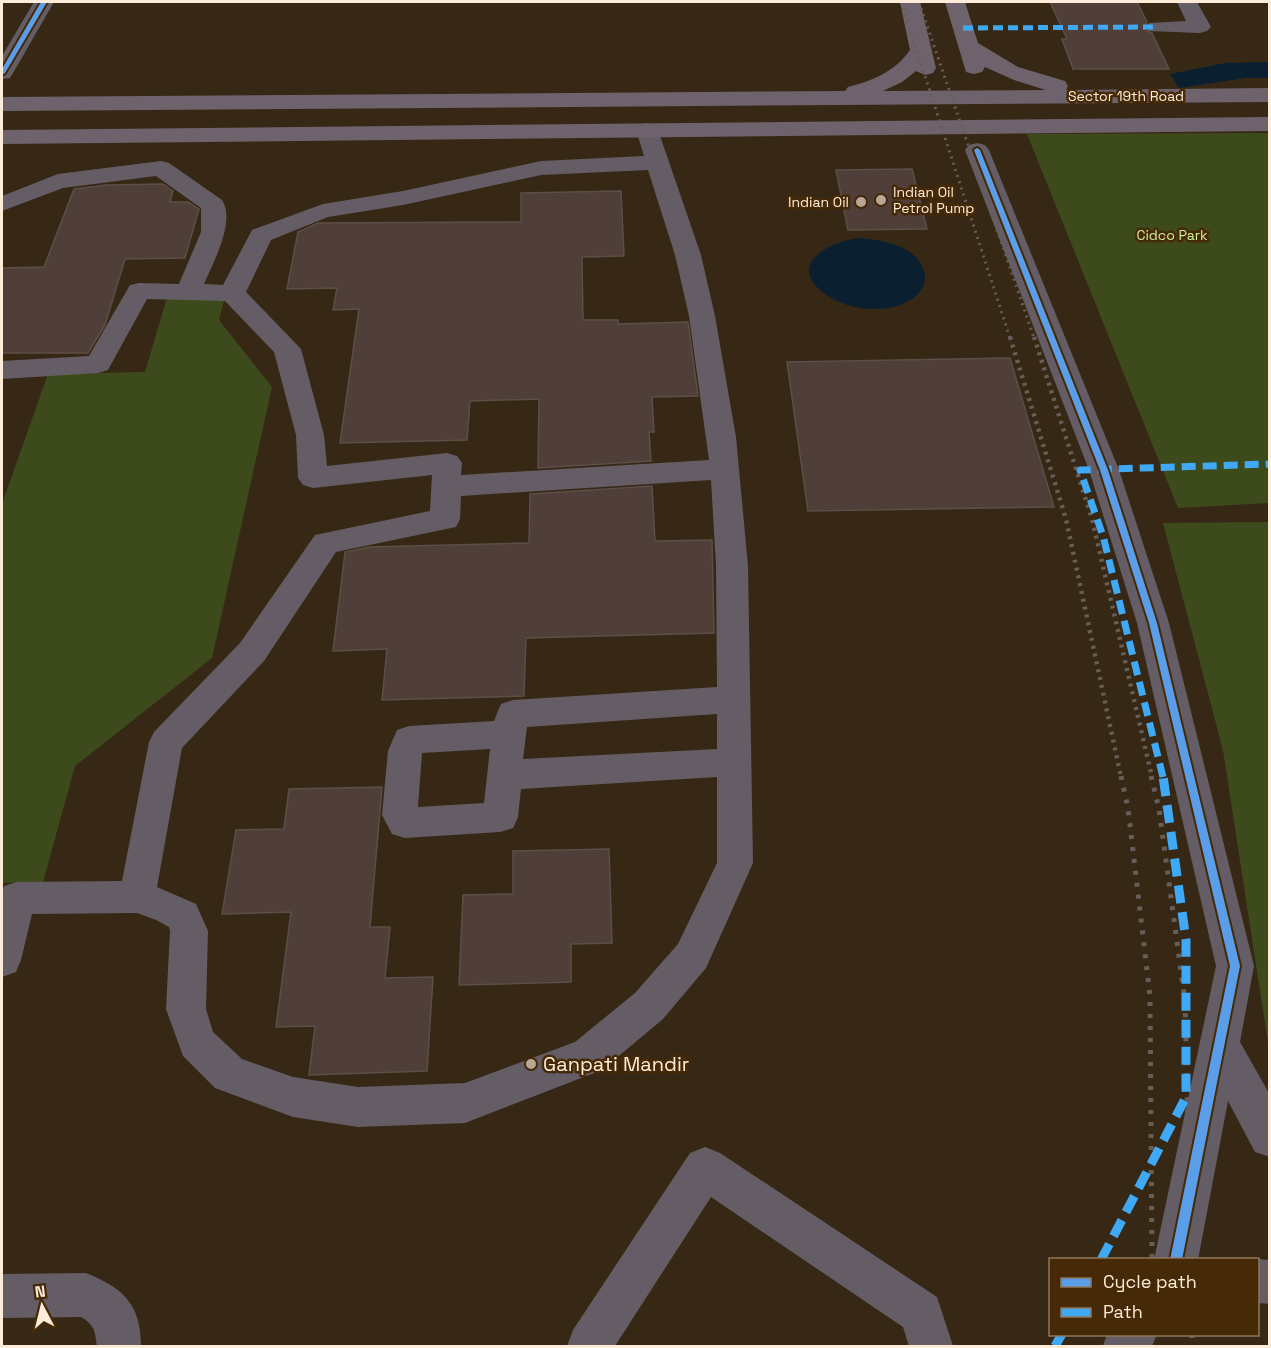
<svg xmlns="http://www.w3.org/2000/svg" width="1271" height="1348" viewBox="0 0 1271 1348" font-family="'Space Grotesk',sans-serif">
  <rect width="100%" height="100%" fill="#372815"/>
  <g fill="#3d4b1c">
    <polygon points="1269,133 1269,503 1178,508 1027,134"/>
    <polygon points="226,293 219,320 272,387 212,658 75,766 43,882 2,883 2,504 48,374 145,372 168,294"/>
    <polygon points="1269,522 1270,522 1269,1049 1223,750 1163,523"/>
  </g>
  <g fill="#0a2030">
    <polygon points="1269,62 1269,78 1246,78 1179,88 1170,74 1225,63"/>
    <path d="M 858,238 C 882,240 915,244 924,271 C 927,280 923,289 916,296 C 893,316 847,311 825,294 C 785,264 829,242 858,238 Z"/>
  </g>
  <g fill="#503e38" stroke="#5d4e47" stroke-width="1.5">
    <polygon points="1050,2 1137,2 1147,22 1143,29 1152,33 1169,69 1073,69 1062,39 1067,39"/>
    <polygon points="912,169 927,229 848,230 836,170"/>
    <polygon points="163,184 173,191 170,202 188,202 199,209 185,258 125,259 105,325 88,353 2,353 2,268 44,267 74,189 107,185"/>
    <polygon points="621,191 624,256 582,257 583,320 618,320 618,324 688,322 698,396 652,397 654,432 649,432 651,461 538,468 539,399 470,401 467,440 340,443 359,309 333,310 337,288 287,289 298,232 318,223 521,222 521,193"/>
    <polygon points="1010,358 1054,507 808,511 787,362"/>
    <polygon points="652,486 655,541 712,540 714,633 526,638 524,696 382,700 387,649 333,651 345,552 369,547 529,543 530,494"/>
    <polygon points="382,787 370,927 390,927 385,978 433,977 427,1071 309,1075 315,1026 276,1027 291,912 222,914 236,830 284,829 289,789"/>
    <polygon points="609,849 612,943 571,944 571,982 459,985 463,895 513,894 513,851"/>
  </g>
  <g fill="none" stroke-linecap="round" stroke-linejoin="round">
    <g fill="#645d65" fill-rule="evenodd">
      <polygon points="34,2 54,2 13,73 10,78 2,79 2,56"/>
      <polygon points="1177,2 1197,2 1211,27 1207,31 1200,33 1149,31 1145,27 1149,23 1186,21"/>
      <path d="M 647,123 L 655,125 L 658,130 L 701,255 L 715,316 L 736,437 L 748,566 L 753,863 L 706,968 L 663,1019 L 602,1070 L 465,1123 L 358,1127 L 293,1117 L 215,1088 L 183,1056 L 166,1009 L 170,931 L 169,927 L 156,920 L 137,913 L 32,914 L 21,960 L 16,972 L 2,977 L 2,891 L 4,886 L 17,882 L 122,881 L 149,742 L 154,732 L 240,643 L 315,535 L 430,511 L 432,475 L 313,488 L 303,485 L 298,478 L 296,435 L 274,352 L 225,301 L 147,299 L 108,370 L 98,373 L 2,379 L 2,361 L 89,356 L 130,285 L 139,283 L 179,284 L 201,232 L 201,208 L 156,176 L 63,188 L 2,211 L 2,196 L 58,174 L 161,161 L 169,163 L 222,200 C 236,221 213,263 204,284 L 223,285 L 252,230 L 323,204 L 403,191 L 541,161 L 644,156 L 636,130 L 639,125 ZM 648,170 L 675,255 L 689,316 L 709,460 L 461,475 L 462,463 L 457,456 L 447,453 L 327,466 L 324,435 L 301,349 L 246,292 L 271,240 L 328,217 L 403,205 L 541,175 ZM 711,480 L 716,566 L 717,687 L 513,700 L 501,704 L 494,721 L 409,726 L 397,730 L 388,751 L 382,815 L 392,834 L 405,838 L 500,832 L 513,828 L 518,817 L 521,789 L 717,777 L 717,863 L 678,944 L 635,993 L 575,1042 L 465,1083 L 358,1087 L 293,1077 L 242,1059 L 213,1032 L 206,1009 L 208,931 L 196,904 L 157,887 L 182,748 L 264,661 L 336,552 L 456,527 L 460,519 L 461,496 ZM 717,714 L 717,749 L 523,759 L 527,727 ZM 490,749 L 484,803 L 418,807 L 422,753 Z"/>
      <polygon points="977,143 985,145 989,150 1119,470 1169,623 1254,966 1240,1042 1270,1095 1270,1157 1255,1152 1228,1101 1198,1260 1154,1260 1216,966 1137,623 1089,470 965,150 969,145"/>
      <polygon points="705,1147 720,1153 937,1297 953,1346 909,1346 903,1327 711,1197 615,1346 567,1346 573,1330 690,1153"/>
      <polygon points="1258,1259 1270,1260 1270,1304 1258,1303"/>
      <path d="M 86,1273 C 123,1288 141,1304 141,1346 L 97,1346 C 95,1332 95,1325 81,1317 L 2,1318 L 2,1274 Z"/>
      <polygon points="1107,1334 1157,1334 1152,1346 1103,1346"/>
    </g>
    <g fill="#6e636c" fill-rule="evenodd">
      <path d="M 900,2 L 920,2 L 936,68 L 933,73 L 925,75 L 916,71 L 902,82 L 883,91 L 1046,90 L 1014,80 L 985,67 L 982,72 L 974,74 L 966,72 L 945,2 L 965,2 L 978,43 L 1018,67 L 1065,81 L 1068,86 L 1066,90 L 1270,88 L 1270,102 L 2,111 L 2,97 L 845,91 L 848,87 C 872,81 896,71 910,50 Z"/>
      <polygon points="1270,117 1270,131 2,144 2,130"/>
    </g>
    <g stroke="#675e59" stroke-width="3" stroke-dasharray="2 4.5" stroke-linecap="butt">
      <polyline points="901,2 1010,338"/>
      <polyline points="919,2 1034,338"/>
    </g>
    <g stroke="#675e59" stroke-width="4.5" stroke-dasharray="3 5" stroke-linecap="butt">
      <polyline points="1010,337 1066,519 1121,777"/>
      <polyline points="1034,337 1092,519 1152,777"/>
    </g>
    <g stroke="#675e59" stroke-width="5" stroke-dasharray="4 8" stroke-linecap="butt">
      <polyline points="1121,776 1128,808 1150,996 1152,1260"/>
      <polyline points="1151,776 1159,809 1185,1001 1191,1260"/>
      <polyline points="1152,1334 1152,1346"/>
      <polyline points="1192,1334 1193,1346"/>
    </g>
    <polyline stroke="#3fa9f5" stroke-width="5" stroke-dasharray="10 5" stroke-linecap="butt" points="963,28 1156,27"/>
    <polyline stroke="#3fa9f5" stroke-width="7" stroke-dasharray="14 7" stroke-linecap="butt" points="1163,777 1103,536 1080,470 1270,464"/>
    <g stroke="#3fa9f5" stroke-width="9" stroke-dasharray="18 9" stroke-linecap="butt">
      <polyline points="1101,1260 1186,1097 1186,940 1163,776"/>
      <polyline points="1055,1346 1062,1334"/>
    </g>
    <defs>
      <g id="cycleway">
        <polygon points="41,2 47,2 5,73 2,75 2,69"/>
        <polygon points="977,148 980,150 1108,470 1157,623 1240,966 1182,1260 1170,1260 1230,966 1149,623 1100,470 974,150"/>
      </g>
    </defs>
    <use href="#cycleway" stroke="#462906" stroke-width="4"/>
    <use href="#cycleway" fill="#5a9eea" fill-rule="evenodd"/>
  </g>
  <g fill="#b8a794" stroke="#462906" stroke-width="2">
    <circle cx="881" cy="200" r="6"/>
    <circle cx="861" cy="202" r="6"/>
    <circle cx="531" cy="1064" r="6"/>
  </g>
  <g text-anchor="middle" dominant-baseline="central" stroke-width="5" stroke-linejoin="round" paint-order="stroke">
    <g font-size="14" fill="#feecd9" stroke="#462906">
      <text x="1126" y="96">Sector 19th Road</text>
    </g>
    <g font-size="14" fill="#feecd9" stroke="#462906" text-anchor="start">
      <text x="893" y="192">Indian Oil<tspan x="893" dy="16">Petrol Pump</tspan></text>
      <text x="849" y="202" text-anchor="end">Indian Oil</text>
    </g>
    <g font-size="14" fill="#ccee9a" stroke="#462906">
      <text x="1172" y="235">Cidco Park</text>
    </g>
    <g font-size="20" fill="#feecd9" stroke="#462906" text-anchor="start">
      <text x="543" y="1064">Ganpati Mandir</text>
    </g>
  </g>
  <rect width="1271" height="1348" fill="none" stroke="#feecd9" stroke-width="6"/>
  <rect x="1049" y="1258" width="210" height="78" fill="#462906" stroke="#90775a" stroke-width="1.5"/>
  <rect x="1061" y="1278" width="30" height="9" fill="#5a9eea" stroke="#90775a" stroke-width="1.5"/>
  <text x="1103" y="1288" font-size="18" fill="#feecd9">Cycle path</text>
  <rect x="1061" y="1308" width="30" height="9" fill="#3fa9f5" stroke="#90775a" stroke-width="1.5"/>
  <text x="1103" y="1318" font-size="18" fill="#feecd9">Path</text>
  <g transform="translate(42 1306) rotate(353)" stroke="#462906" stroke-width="4.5" paint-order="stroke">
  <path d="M0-4.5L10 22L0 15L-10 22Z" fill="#feecd9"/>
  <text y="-9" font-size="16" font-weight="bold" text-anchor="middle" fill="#feecd9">N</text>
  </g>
</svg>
